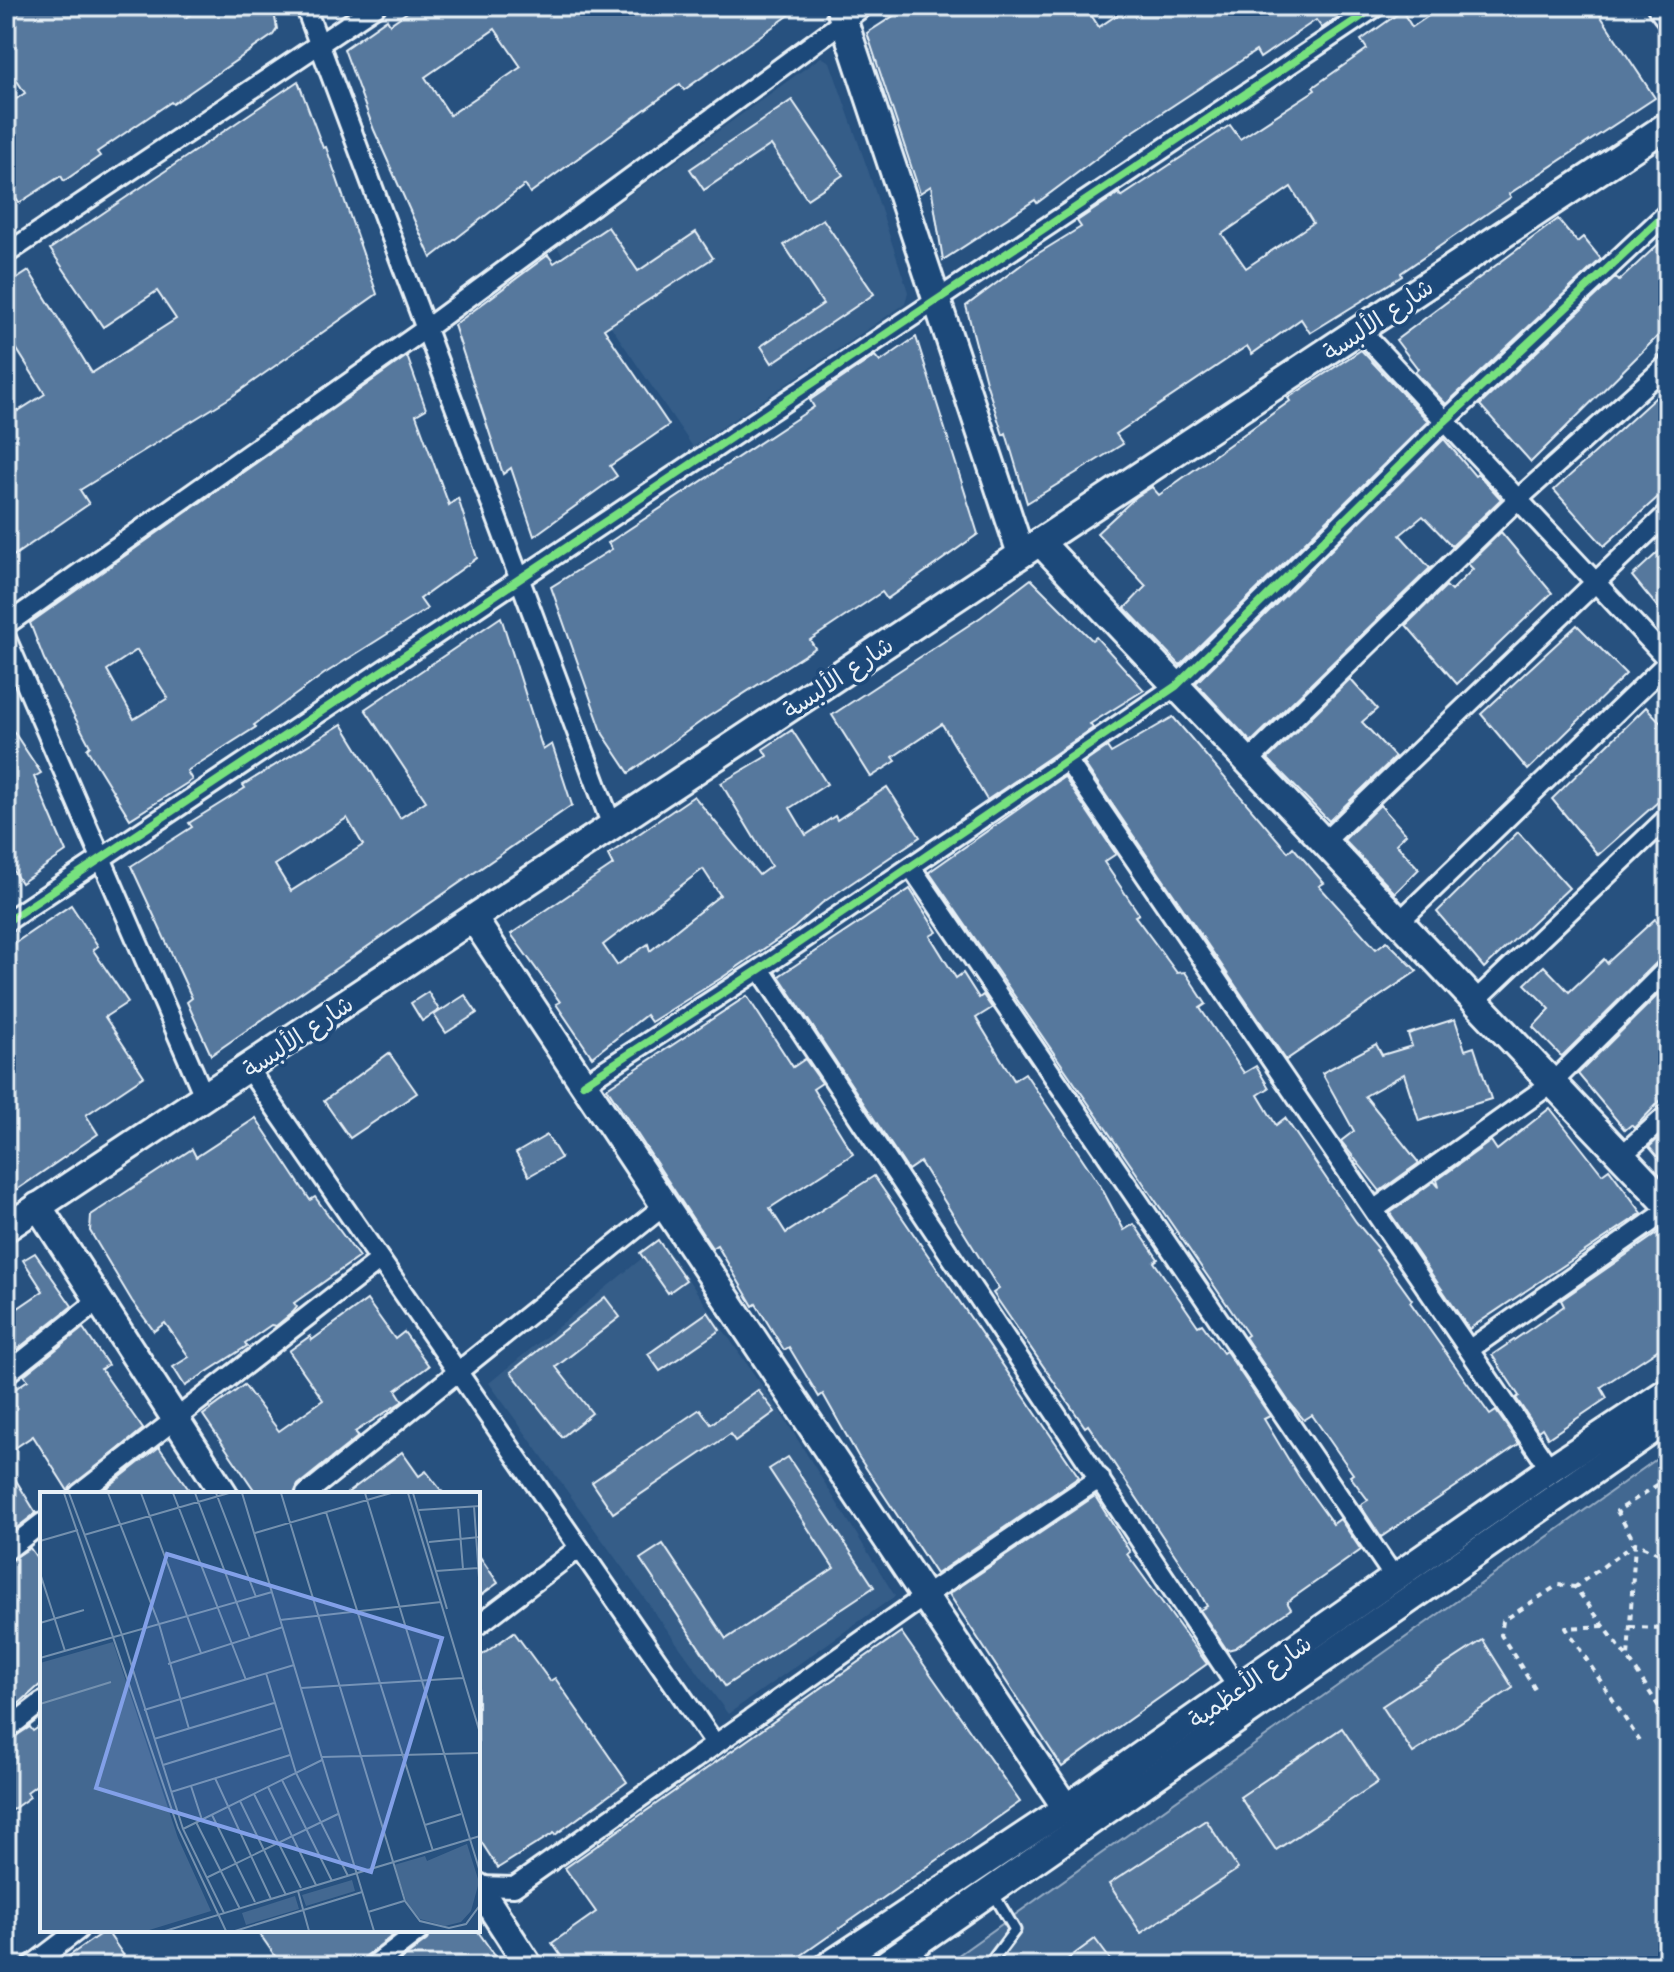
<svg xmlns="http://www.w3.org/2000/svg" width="1674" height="1972" viewBox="0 0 1674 1972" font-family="'Playpen Sans','Playpen Sans Arabic',sans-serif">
  <rect width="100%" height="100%" fill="#27517f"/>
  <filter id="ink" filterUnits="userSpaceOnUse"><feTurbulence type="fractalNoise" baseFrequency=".0125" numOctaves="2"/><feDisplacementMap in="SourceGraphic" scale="16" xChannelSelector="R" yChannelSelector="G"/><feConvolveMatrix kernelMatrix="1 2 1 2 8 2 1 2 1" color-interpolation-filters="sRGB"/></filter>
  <g filter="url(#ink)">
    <g fill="#355d88">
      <polygon points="821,57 830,62 869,173 908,292 905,304 693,447 557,247"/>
      <polygon points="662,1242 783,1416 895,1596 728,1714 489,1383"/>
    </g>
    <polygon fill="#436891" stroke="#96acc4" stroke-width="2" points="1668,1451 1668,1966 943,1966"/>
    <g fill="#57789d" stroke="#e8f1f8" stroke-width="2" fill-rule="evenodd">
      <polygon points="6,6 177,6 185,18 204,6 273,6 277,29 273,35 173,104 171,102 97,152 100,156 64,181 61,176 19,203 6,184 6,106 25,93 6,64"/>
      <path d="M 416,6 L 802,6 L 684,90 L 680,84 L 530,193 L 525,185 L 431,258 L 374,130 L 344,49 L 387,19 L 390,24 ZM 495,29 L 521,67 L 450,115 L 425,77 Z"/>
      <polygon points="909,6 1085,6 1099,27 1130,6 1354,6 1322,28 1316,20 1260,58 1256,51 1128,135 1037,203 1035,200 943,260 931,186 920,193 867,33"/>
      <path d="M 1443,6 L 1594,6 L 1655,98 L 1509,194 L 1511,197 L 1401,273 L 1402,276 L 1310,333 L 1301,319 L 1252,354 L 1247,346 L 1116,434 L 1123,444 L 1027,503 L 1006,433 L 1003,435 L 986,382 L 966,306 L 1029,259 L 1081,227 L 1077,221 L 1119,193 L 1121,197 L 1230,125 L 1240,139 L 1315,90 L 1313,87 L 1367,49 L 1361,40 L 1402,11 L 1412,27 ZM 1291,187 L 1313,223 L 1246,268 L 1222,234 Z"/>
      <polygon points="298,81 323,148 326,147 377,294 231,397 80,490 89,504 6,561 6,392 18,411 45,394 6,332 6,286 29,271 92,373 176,319 157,291 103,327 50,249"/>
      <polygon points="792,100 843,175 807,199 771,145 704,190 690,169"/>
      <polygon points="823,219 874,294 772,363 761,346 823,304 784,245"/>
      <polygon points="1558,219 1577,242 1583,237 1601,259 1446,404 1415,372 1418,369 1396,340"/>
      <polygon points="608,227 638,271 696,232 713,258 604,329 669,425 610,466 617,476 534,536 511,468 503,474 454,325 548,255 554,263"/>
      <polygon points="1668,235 1668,326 1531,462 1480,405 1616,277 1619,281"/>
      <polygon points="916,337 978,534 887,599 882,592 810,640 815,648 703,720 629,773 603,734 551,587 612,549 608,543 814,407 810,400 875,356 880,362"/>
      <polygon points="1361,350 1428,421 1180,665 1125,608 1146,586 1097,533 1136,497 1152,487 1159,495 1290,401 1288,398"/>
      <path d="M 407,356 L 426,409 L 416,415 L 449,505 L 458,498 L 477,558 L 420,599 L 427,609 L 324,674 L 254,725 L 256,727 L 187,771 L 192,780 L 130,819 L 87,749 L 90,746 L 44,659 L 30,623 ZM 137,650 L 168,698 L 134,719 L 107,670 Z"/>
      <polygon points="1668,386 1668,488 1604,546 1554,490"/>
      <polygon points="1444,439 1475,476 1478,474 1501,499 1452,546 1423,516 1400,535 1430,568 1251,742 1196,683"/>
      <polygon points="1501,532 1552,593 1457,684 1406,625 1446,586 1451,591 1473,569 1468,564"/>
      <polygon points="1668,543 1668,620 1632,576"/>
      <polygon points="1031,579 1092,640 1096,637 1144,690 1090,724 1093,728 987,800 942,724 893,757 896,761 871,777 832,715 981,617"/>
      <path d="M 501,617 L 543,750 L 552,744 L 572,805 L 211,1055 L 187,1002 L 192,998 L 131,866 L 192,827 L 189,823 L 245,788 L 243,785 L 342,724 L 400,818 L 426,801 L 365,709 ZM 347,818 L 363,845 L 291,891 L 275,865 Z"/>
      <polygon points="1577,625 1626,674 1528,770 1481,714"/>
      <polygon points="1350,679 1377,709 1362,722 1395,757 1329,821 1268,759"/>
      <polygon points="1646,707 1668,730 1668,793 1598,855 1552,799"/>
      <polygon points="1173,717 1288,852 1293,847 1324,883 1319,886 1376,949 1387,941 1417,971 1286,1060 1084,763 1107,747 1111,753"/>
      <polygon points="6,720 41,773 34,777 66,852 21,883 6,860"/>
      <path d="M 792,730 L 827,784 L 790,808 L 806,835 L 835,816 L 837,820 L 887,787 L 920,837 L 822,903 L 794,928 L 723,977 L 651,1022 L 646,1015 L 592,1057 L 556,1004 L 560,1002 L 511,934 L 613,865 L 608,855 L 694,796 L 759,875 L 771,866 L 721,783 L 767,756 L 763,749 ZM 703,869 L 720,895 L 650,951 L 648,944 L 617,965 L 603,945 Z"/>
      <polygon points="1064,777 1116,854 1104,862 1139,914 1135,916 1177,973 1185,972 1206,1004 1200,1008 1244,1073 1256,1066 1269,1088 1258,1095 1276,1125 1285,1118 1356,1222 1378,1248 1376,1250 1412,1300 1410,1302 1490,1415 1496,1411 1519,1444 1381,1537 1360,1505 1368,1500 1350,1476 1353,1474 1312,1415 1304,1420 1289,1402 1245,1337 1248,1335 929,872"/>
      <polygon points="1380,805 1406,834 1396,844 1419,869 1395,893 1344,840"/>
      <polygon points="1518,832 1569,888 1484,968 1437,912"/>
      <polygon points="910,889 937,932 930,936 956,978 963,973 979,998 983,995 992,1008 976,1018 1014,1080 1025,1073 1100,1185 1124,1230 1134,1224 1158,1259 1154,1262 1198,1326 1202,1324 1223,1353 1226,1351 1270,1416 1264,1419 1299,1477 1333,1524 1340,1519 1361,1550 1287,1602 1291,1609 1235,1648 1227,1650 1200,1610 1207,1606 1197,1588 1088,1425 1085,1427 993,1293 999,1289 920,1162 908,1170 779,976"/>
      <polygon points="71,905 98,946 93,950 128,1002 105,1017 144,1076 86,1115 98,1134 6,1197 6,949"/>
      <polygon points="1668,915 1668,956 1660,959 1562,1056 1560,1055 1533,1027 1550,1009 1525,984 1544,966 1569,992 1604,959 1607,963 1655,919 1659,924"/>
      <polygon points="1668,985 1668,1093 1634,1128 1631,1125 1625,1130 1578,1074"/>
      <polygon points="428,992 439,1010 422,1021 411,1003"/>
      <polygon points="465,995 477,1013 446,1033 434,1015"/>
      <polygon points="747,996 793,1067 805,1059 822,1083 813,1089 853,1154 770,1208 786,1233 874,1176 1079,1477 936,1574 858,1456 823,1394 819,1397 789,1347 784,1350 756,1304 753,1306 717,1245 712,1248 607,1088"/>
      <polygon points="1455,1019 1465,1050 1474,1047 1491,1099 1419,1121 1404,1074 1365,1096 1419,1163 1380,1191 1341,1141 1354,1131 1322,1073 1376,1044 1382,1055 1412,1046 1408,1034"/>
      <polygon points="389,1053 417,1093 350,1138 324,1101"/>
      <polygon points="1550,1108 1602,1174 1609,1169 1642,1213 1469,1329 1390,1213 1434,1181 1439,1187 1437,1180 1491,1141 1497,1150"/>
      <polygon points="256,1118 310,1200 315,1197 359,1257 294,1303 297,1307 293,1312 276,1326 271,1325 245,1343 247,1346 185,1386 173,1367 189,1357 165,1323 154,1331 132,1301 90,1231 91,1215 192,1149 196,1157"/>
      <polygon points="1668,1130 1668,1169 1649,1147"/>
      <polygon points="547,1135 561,1158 529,1176 516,1153"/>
      <polygon points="1668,1226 1668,1343 1601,1387 1607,1398 1548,1438 1542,1428 1538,1431 1516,1398 1519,1396 1492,1355 1564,1306 1561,1300"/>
      <polygon points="658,1240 686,1280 668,1293 640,1253"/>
      <polygon points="35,1253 72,1306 10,1355 6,1349 6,1290 18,1308 43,1291 23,1260"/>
      <polygon points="605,1297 620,1317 556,1367 592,1413 562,1437 511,1372"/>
      <polygon points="367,1300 395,1339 404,1332 429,1366 396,1390 403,1401 355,1432 359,1436 298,1485 294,1494 257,1494 203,1415 244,1385 279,1431 323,1400 289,1351 310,1336 312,1340"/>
      <polygon points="708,1312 720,1330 660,1371 648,1354"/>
      <polygon points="83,1328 108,1365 101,1369 143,1429 68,1491 33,1436 6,1454 6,1395 28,1380 24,1375"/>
      <polygon points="758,1390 775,1412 735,1441 730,1434 613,1513 592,1482 700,1409 711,1424"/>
      <polygon points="159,1447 192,1494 99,1494"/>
      <polygon points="402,1452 419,1476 426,1471 444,1494 346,1494"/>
      <polygon points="788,1457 874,1587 725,1686 640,1559 663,1544 726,1639 834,1568 769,1469"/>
      <polygon points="6,1464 36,1513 6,1536"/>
      <polygon points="1095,1496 1130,1552 1127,1554 1207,1664 1062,1767 949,1594"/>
      <polygon points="30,1548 42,1565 42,1683 6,1715 6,1563"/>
      <polygon points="478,1554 498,1583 478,1597"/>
      <polygon points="514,1632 550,1681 555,1678 627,1782 555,1835 554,1833 498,1868 478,1837 478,1658"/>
      <polygon points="901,1632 1020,1802 786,1966 568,1966 552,1943 596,1912 565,1868"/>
      <polygon points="1483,1640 1513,1688 1413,1753 1382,1706"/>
      <polygon points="42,1725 42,1781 27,1792 30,1797 6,1814 6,1742 30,1727 33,1731"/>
      <polygon points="1342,1728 1378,1782 1276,1850 1240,1797"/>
      <polygon points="1206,1820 1238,1869 1141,1933 1109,1884"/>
      <polygon points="106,1930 131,1966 75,1966 69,1956"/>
      <polygon points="257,1930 400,1930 366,1956 361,1966 282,1966"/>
      <polygon points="432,1930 477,1930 497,1959 486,1966 393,1966 427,1940"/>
      <polygon points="1095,1939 1115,1966 1058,1966"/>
    </g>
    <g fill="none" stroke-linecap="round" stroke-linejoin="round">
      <defs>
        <polyline id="lane" points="988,1966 1015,1930 993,1893"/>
        <g id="street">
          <polyline points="305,6 612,826"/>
          <polyline points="6,254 376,6"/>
          <polyline points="1360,330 1668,660"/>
          <polyline points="6,625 428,327 864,6"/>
          <polyline points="6,638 204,1096"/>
          <polyline points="1067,760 1550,1469"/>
          <polyline points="1248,762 1518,499 1668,364"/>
          <polyline points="1324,842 1668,513"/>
          <polyline points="911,867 1394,1577"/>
          <polyline points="1400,921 1668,662"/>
          <polyline points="6,922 1377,6"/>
          <polyline points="760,969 1238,1688"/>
          <polyline points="1475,1001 1668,817"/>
          <polyline points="247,1067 715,1744"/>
          <polyline points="583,1084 760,969 1176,686 1445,421 1668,212"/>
          <polyline points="1621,1156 1668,1114"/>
          <polyline points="1375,1209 1552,1083 1668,968"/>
          <polyline points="1470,1349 1668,1210"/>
          <polyline points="6,1374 99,1300"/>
          <polyline points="79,1494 380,1260"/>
          <polyline points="306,1494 665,1205"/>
          <polyline points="6,1551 42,1523"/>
          <polyline points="478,1625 579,1548"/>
          <polyline points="6,1730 42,1702"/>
          <polyline points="478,1886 514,1887 925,1596 1100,1478"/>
          <polyline points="31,1966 78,1930"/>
          <polyline points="373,1966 420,1930"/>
        </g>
        <g id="secondary">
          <polyline points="839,6 1021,554"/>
          <polyline points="1040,542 1668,1205"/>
          <polyline points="473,918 1066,1808"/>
          <polyline points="38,1206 224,1494"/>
          <polyline points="6,1228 1668,125"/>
          <polyline points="478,1887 529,1966"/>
          <polyline points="828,1966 1066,1808 1550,1469 1668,1391"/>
          <polyline points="883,1966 1668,1419"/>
        </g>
        <polyline id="primary" points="1662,6 1668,14"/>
      </defs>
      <use href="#lane" stroke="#e8f1f8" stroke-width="15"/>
      <use href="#street" stroke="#e8f1f8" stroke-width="24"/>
      <use href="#secondary" stroke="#e8f1f8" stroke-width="32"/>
      <use href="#primary" stroke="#e8f1f8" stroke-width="34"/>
      <g stroke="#e8f1f8" stroke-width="4" stroke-dasharray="6 6" stroke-linecap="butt">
        <polyline points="1668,1478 1617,1511 1635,1543 1628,1658 1668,1721"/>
        <polyline points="1604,1626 1566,1628 1639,1740"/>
        <polyline points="1630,1627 1668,1628"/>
        <polyline points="1626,1656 1575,1587 1635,1543 1668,1557"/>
        <polyline points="1535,1689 1501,1635 1503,1621 1558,1585 1575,1587"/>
      </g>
      <use href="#lane" stroke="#1f4a7a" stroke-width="9"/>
      <use href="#street" stroke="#1f4a7a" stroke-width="18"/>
      <use href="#secondary" stroke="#1f4a7a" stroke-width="26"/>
      <use href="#primary" stroke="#1f4a7a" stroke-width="28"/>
      <defs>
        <g id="cycleway">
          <polyline points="6,922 1377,6"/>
          <polyline points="583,1084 760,969 1176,686 1445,421 1668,212"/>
        </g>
      </defs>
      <use href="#cycleway" stroke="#1f4a7a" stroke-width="13"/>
      <use href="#cycleway" stroke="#77e17e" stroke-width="8"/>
    </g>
  </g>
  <g text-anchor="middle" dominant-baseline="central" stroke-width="7" stroke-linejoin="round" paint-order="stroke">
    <g font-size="24" fill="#e8f1f8" stroke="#1f4a7a">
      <text transform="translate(1377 318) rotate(-34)">شارع الألبسة</text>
      <text transform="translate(837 676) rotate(-34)">شارع الألبسة</text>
      <text transform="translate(297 1035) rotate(-34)">شارع الألبسة</text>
      <text transform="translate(1249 1680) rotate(-35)">شارع الأعظمية</text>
    </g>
  </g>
  <g transform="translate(40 1492)">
    <rect width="440" height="440" fill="#27517f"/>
    <path d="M 73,150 L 138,346 L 171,419 L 106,439 L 0,439 L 0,171 ZM 427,352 L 439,390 L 431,419 L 421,430 L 405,434 L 380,427 L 367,411 L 354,373 L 385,364 L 387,369 ZM 312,388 L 315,399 L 266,414 L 262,403 ZM 255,404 L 259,417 L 206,433 L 202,421 Z" fill="#436891"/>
    <path fill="none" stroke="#7491af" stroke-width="2" d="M 24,1 L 138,336 L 186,439M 29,1 L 82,143 L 143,337 L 184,421M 68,1 L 119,132 L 149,237M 101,1 L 161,161M 133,1 L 206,188M 155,1 L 210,146M 176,1 L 216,105M 202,1 L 334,439M 241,1 L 365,409 L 380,429 L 409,436 L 426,432 L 440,413M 325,1 L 440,380M 368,1 L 440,241M 373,1 L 407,117M 434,14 L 440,100M 418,15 L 423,77M 379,18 L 440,14M 286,20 L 393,359M 215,41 L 351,1M 44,43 L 189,1M 0,49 L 38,38M 389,50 L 440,45M 396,79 L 438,76M 0,81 L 25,159M 240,128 L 401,110M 0,131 L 44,118M 0,166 L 232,100M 128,172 L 243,135M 226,181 L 256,281 L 308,384M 261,196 L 423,186M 0,212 L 71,190M 104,218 L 254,173M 114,247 L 234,211M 282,265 L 440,261M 123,273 L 242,236M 175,286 L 231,407M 242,288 L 292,389M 151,294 L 162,328M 228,295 L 276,393M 131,300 L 250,263M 214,302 L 261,396M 200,309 L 246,403M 172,323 L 215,410M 156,330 L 200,417M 385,333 L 421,322M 143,337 L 282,268M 166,386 L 298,322M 258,399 L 269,439M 328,420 L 364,409M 125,439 L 440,344M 195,439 L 322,400"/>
    <path fill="#82a0e8" fill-opacity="0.15" stroke="#82a0e8" stroke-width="4" d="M 127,62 L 402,146 L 331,380 L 56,296 Z"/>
    <rect width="440" height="440" fill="none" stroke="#e8f1f8" stroke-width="4"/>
  </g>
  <rect width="1674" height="1972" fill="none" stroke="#1f4a7a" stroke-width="32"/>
  <rect x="16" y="16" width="1642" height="1940" fill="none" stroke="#e8f1f8" stroke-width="3" filter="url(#ink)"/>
</svg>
